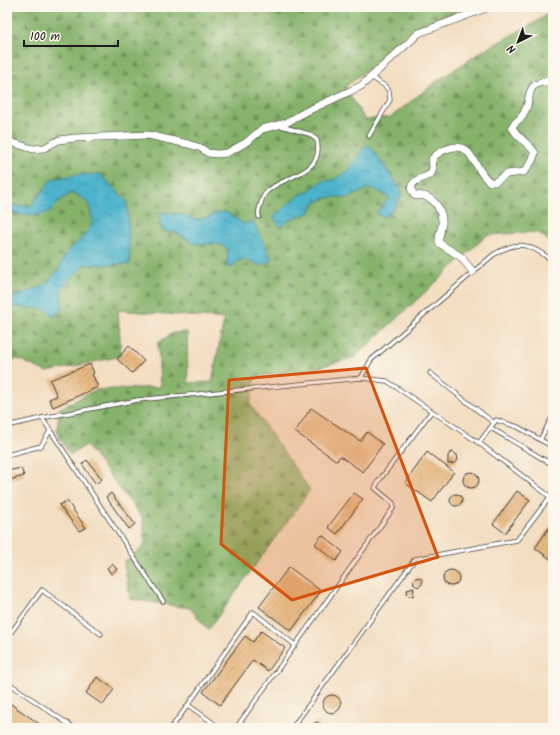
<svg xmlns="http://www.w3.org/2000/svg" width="560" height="735" viewBox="0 0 560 735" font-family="Kalam,sans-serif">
  <defs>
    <pattern id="forest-firs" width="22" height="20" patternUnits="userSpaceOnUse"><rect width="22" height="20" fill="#86b26b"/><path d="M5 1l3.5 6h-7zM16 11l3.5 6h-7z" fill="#6d9057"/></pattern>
    <pattern id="water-ripples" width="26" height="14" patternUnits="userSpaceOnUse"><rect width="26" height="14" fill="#4cb3cb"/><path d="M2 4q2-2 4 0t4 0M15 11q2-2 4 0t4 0" fill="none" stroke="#3e91a4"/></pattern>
    <pattern id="building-hatch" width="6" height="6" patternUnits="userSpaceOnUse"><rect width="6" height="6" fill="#e8b982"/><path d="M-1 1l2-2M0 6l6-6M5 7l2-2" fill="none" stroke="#c69e70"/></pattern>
  </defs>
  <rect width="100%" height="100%" fill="#fbf7ec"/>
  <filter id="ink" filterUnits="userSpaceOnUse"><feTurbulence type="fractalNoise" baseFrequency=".025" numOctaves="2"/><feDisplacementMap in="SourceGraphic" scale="8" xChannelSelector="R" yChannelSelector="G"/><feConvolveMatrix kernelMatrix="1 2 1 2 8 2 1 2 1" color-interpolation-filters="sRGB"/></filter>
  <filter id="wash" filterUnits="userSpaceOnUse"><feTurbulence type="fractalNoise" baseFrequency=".012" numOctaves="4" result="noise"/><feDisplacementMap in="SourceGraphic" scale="16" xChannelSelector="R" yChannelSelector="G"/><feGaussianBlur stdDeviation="0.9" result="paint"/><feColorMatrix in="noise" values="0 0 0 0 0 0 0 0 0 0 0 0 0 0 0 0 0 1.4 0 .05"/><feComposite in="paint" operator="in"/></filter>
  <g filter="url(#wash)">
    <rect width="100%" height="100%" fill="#f3dec2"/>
    <polygon fill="url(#forest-firs)" stroke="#516744" points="7,7 470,7 414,28 373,65 345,87 365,120 391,117 433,84 484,50 541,19 553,10 553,244 537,232 487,235 355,357 316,368 255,377 250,404 310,490 208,630 190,608 130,599 124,562 145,546 143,519 86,445 70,455 57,433 59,409 95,390 160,387 158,343 173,333 187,332 188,383 212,382 224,319 118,310 121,356 47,372 18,359 7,361"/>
    <g fill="url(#water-ripples)" stroke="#346874">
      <path d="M 369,145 L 402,191 C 399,203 394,210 384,217 L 376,214 L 389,198 L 377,190 L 367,189 L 349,198 L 339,197 L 325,198 L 313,204 L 309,213 L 291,219 L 280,227 L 273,217 L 296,197 L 308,191 L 322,181 L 334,180 L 348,171 L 363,149 Z"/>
      <path d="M 100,174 L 127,201 L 130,264 L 84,265 L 65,284 L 61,291 L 62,308 L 54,317 L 46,309 C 33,309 20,307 7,306 L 7,300 L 45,285 L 58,270 L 67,252 L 83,237 L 93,223 C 89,205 91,202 73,193 C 59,198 58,205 48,212 C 37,218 19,214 7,212 L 7,205 L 31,206 L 52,179 L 75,175 Z"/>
      <polygon points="226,212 244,224 253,221 272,259 261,266 246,259 237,261 232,268 226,266 228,254 227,248 218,244 195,244 175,232 162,231 159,213 181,214 195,220 210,217 215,213"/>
    </g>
    <g id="blocks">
      <g fill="url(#building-hatch)">
        <polygon points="129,346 144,361 132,373 117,359"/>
        <polygon points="90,364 94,373 92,374 98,387 53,407 49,399 57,396 50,380"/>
        <polygon points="311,408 360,441 367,432 383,444 363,472 340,456 337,461 295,432"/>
        <polygon points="427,452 454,472 432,502 405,483"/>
        <polygon points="453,452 457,455 458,460 455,463 448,464 448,456 450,453"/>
        <polygon points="87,460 102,479 96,484 82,464"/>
        <polygon points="21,468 24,476 9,480 7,471"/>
        <circle cx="471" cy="480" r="8"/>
        <polygon points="517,491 530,500 505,533 493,524"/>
        <polygon points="111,493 135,524 129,529 106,497"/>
        <polygon points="354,493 363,499 337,534 328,527"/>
        <circle cx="456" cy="500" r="6"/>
        <polygon points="67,501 86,528 79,531 59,505"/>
        <polygon points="553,522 553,561 535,548"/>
        <polygon points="322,535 343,552 336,561 315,544"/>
        <polygon points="112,564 117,569 111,574 107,568"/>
        <polygon points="289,567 321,591 291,631 259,607"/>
        <circle cx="451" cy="578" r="8"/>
        <circle cx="418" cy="582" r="4.5"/>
        <polygon points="414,588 413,596 408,596 406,594 407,590"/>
        <polygon points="261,631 285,648 268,671 253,660 220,705 203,692 245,636 253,642"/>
        <polygon points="97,677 114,689 103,705 86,693"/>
        <circle cx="332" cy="704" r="9"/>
        <polygon points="11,704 45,728 7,728 7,709"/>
        <polygon points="317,722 320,724 322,728 311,728 313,724"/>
      </g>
    </g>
  </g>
  <g filter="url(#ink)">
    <use href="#blocks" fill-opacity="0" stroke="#3c3935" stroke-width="1"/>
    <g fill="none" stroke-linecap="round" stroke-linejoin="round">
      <defs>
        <g id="lane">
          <polyline points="369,136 390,100 389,91 385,86 371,77"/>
          <path d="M 259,217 C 258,212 259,208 261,203 C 262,199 264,194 267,192 C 270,188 276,185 280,183 C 300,173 323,168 317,140 L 309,134 L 281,126"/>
          <polyline points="430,373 494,423"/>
          <path d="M 361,378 L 371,360 L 493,255 C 519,239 530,244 553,261"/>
          <polyline points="42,418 163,601"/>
          <polyline points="7,426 42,418 138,400 361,378 387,381 479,443 553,499"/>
          <polyline points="491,428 548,462 553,455"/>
          <polyline points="540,440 553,416"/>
          <polyline points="479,443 496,420 518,427 553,447"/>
          <polyline points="7,455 41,446 50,431"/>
          <polyline points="7,496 7,497"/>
          <polyline points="7,638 42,590 101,634"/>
          <polyline points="7,682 74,728"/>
          <polyline points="188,705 253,612 295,645"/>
          <polyline points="171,728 188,705 220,728"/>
          <polyline points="236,728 394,507 393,503 375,488 378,482 431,412"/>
          <polyline points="292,728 415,559 517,540 550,497 552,496"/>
        </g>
        <g id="street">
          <polyline points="7,141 33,149 44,148 59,140 75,138 148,135 188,144 201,148 208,153 217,154 227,153 247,142 262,129 286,123 305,112 361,86 419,33 489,7"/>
          <path d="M 473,272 L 461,257 L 439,243 C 438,236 441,231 442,224 C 443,214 437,201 427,197 C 423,195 418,196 414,195 L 411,189 C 412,179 423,179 431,174 L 433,168 L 432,159 C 437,153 443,150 450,148 C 473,141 475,173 490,182 L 495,182 L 507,174 L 524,172 L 532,161 L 535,153 C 529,143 517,138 512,127 C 515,121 519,121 522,116 C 535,98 520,82 553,81"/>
        </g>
      </defs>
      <use href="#lane" stroke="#3c3935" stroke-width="5"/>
      <use href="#street" stroke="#3c3935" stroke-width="8"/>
      <use href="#lane" stroke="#fff" stroke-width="3.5"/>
      <use href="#street" stroke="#fff" stroke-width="7"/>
    </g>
  </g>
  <path fill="#d4530e" fill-opacity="0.2" stroke="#d4530e" stroke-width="3" stroke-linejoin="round" d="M 366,368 L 438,557 L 292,600 L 221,544 L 229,380 Z"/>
  <rect width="560" height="735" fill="none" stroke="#fbf7ec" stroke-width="24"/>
  <g transform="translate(518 42) rotate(222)" stroke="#fbf7ec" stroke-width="3" paint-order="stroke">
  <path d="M0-3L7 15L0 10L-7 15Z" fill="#1c1c1c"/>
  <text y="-6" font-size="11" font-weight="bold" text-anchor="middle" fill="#1c1c1c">N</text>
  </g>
  <path d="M24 40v6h94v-6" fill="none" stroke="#1c1c1c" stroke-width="2"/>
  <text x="30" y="40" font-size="12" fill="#1c1c1c" stroke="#fbf7ec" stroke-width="3" paint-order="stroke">100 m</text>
</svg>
